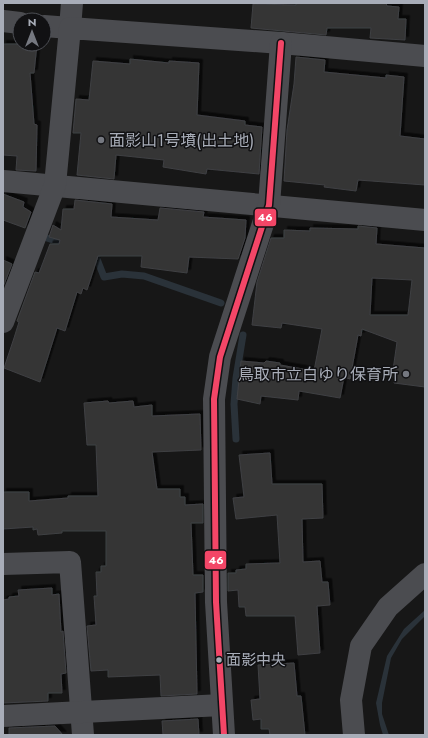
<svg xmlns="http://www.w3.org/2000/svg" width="428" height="738" viewBox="0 0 428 738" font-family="Jost,'Noto Sans JP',sans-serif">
  <defs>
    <filter id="shadow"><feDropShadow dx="3.5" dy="-3.5" stdDeviation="0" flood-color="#0009"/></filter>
  </defs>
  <rect width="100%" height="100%" fill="#171717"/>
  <polygon fill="#2a3239" points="425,610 425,616 402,639 391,658 382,703 382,714 389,735 383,735 380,725 376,703 387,656 404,629"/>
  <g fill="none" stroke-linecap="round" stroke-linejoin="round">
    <g stroke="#2a3239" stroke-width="7">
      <polyline points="47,238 68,245"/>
      <polyline points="93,253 95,254 104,277 122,274 144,276 221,303"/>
      <polyline points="236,439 234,404 236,378 243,335"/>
    </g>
  </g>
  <g fill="#353536" stroke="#3f4043" fill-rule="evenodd" filter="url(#shadow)">
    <polygon points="296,3 386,3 387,6 399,7 398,19 406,19 405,40 370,38 371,28 327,28 326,35 251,28 253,4 296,5"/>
    <polygon points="3,44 37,44 34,73 30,73 34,124 37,125 36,171 16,170 17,156 3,155"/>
    <polygon points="296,57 325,60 324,72 386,78 386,75 404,77 400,136 425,139 425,185 358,180 356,191 324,187 325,185 284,181 287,130 294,84"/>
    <polygon points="130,59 169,63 169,61 199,63 197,115 245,121 245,125 262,127 259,174 207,169 206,174 163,167 164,160 116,155 114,179 77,175 81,133 73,133 76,99 89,100 93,61 130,64"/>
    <polygon points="3,194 24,202 23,207 31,212 25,228 3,220"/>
    <polygon points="75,200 112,204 111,217 158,220 160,208 204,212 203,217 246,220 245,238 238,259 189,257 187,273 141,267 142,256 98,256 87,290 83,288 81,294 77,292 65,331 57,328 40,382 4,368 14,338 19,322 17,321 35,272 39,273 50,244 59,244 60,240 49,237 53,225 61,230 63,209 74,209"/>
    <path d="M 358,226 L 377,228 L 376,244 L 425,248 L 425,387 L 394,383 L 395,377 L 392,377 L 397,342 L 362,329 L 361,336 L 358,335 L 350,379 L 344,377 L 340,398 L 299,391 L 298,400 L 261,396 L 260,404 L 237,399 L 241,361 L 264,363 L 266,361 L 280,363 L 280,365 L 314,371 L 322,329 L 282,323 L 281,328 L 252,325 L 257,282 L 271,238 L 284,238 L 284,230 L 310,231 L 310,228 L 358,229 ZM 372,278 L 412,280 L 408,315 L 370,315 Z"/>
    <polygon points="3,260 12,264 3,287"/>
    <polygon points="108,401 109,403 133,401 134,407 152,405 152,416 200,414 201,450 152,452 157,489 180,489 180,497 185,497 185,505 203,504 203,523 191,523 193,575 203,575 203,592 195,593 197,694 161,696 160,675 108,677 108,670 91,671 87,626 96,625 94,596 97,596 96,572 101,572 101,566 106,566 106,531 62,531 62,533 38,535 37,529 33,530 33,527 3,529 3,492 29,492 29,501 68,498 68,496 98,496 96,445 87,445 84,403"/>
    <polygon points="270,453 272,484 322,484 323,518 302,519 303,562 320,561 322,582 328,582 330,605 317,606 320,653 298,655 295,616 246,616 245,607 239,607 238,590 228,591 228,573 236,573 236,570 246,569 246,564 280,563 277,515 236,519 233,498 244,497 239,455"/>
    <polygon points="52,588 52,595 59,594 61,632 63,631 66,673 61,674 62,693 48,693 48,701 3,703 3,600 9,599 9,597 19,596 18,590"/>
    <polygon points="294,663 297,696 301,696 305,735 270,735 269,729 261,729 261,719 253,720 251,700 260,699 258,665"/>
    <polygon points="198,719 199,735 163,735 162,721"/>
    <polygon points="55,726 63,735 9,735 9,728"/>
  </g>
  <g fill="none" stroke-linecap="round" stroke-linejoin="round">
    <g stroke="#4b4c50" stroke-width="22">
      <polyline points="3,21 20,23"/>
      <polyline points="44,26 70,28 72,3"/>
      <polyline points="3,181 425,220"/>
      <polyline points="3,322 55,185 70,28 281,43 425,56"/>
      <polyline points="3,564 70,562 83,735"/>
      <polyline points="3,716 222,705"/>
      <polyline points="224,735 216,602 214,399 220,357 269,205 281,43"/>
      <polyline points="354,735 351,700 361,646 388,607 425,574"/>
    </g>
    <defs>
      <polyline id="bus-1" points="224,735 216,602 214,399 220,357 269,205 281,43"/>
    </defs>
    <use href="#bus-1" stroke="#111113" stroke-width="9"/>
    <use href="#bus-1" stroke="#f34667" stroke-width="6"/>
  </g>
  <g fill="#757880" stroke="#111113" stroke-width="1.5">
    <circle cx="101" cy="140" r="4"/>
    <circle cx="406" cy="374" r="4"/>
  </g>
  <circle fill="#a8adb8" stroke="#111113" stroke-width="1.5" cx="219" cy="660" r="3.5"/>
  <g text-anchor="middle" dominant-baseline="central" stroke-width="3" stroke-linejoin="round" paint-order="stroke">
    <g font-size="15" fill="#a8adb8" stroke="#111113" text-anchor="start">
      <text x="226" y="660">面影中央</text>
    </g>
    <g font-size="16" fill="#a8adb8" stroke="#111113" text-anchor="start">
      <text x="109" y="140">面影山1号墳(出土地)</text>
      <text x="398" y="374" text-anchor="end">鳥取市立白ゆり保育所</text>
    </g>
  </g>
  <g stroke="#111113" stroke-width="1.5">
    <rect x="254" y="208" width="23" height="19" rx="4" fill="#f34667"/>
    <rect x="204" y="550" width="23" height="20" rx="4" fill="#f34667"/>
  </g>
  <g font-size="11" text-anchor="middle" font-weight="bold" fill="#fff">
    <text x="265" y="221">46</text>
    <text x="216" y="564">46</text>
  </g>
  <rect width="428" height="738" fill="none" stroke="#a8adb8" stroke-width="8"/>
  <g transform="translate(32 32)"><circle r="19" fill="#111113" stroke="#4d4f55"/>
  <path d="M0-3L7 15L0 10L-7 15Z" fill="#757880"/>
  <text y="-6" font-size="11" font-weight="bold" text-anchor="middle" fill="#a8adb8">N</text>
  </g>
</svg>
